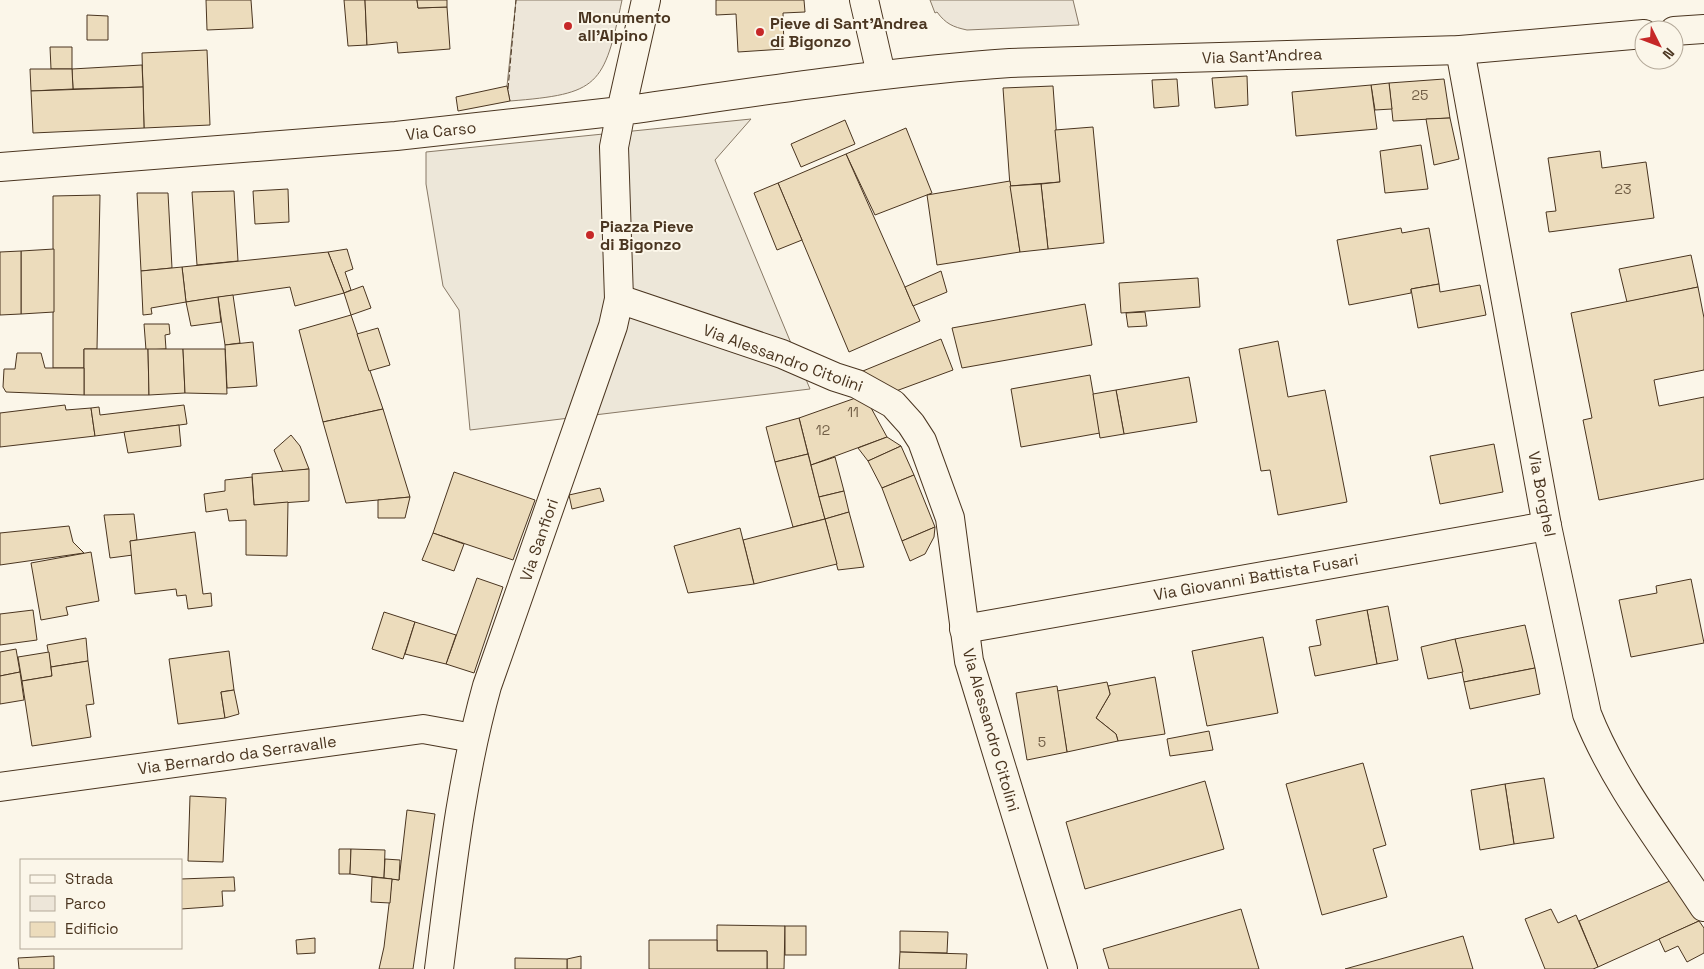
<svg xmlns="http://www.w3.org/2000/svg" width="1704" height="969" viewBox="0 0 1704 969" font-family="'Space Grotesk',sans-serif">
  <rect width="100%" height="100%" fill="#fbf6e9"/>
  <g fill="#ede6d9" stroke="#887966">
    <path d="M 516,0 L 622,0 C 604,86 599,94 510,101 L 507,86 Z"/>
    <path d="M 930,0 L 1073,0 L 1079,25 L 967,30 C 953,27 946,24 937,12 L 935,13 Z"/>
  </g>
  <polygon fill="#ede7d9" stroke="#887966" points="751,119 715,160 810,389 470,430 459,310 443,286 426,184 426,152"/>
  <g fill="#ecdcbc" stroke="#4a3520">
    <polygon points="206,0 251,0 253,28 207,30"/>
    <polygon points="344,0 365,0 367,45 348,46"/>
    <polygon points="365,0 417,0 418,8 447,7 450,49 398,53 397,42 367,45"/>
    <polygon points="417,0 447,0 447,7 418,8"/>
    <polygon points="716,0 804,0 805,12 783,13 784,49 738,52 736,14 716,15"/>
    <polygon points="87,15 108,16 108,40 87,40"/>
    <polygon points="50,47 72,47 72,69 51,69"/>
    <polygon points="207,50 210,125 144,128 142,53"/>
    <polygon points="142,65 143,87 73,89 72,69"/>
    <polygon points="30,69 72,69 73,89 31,91"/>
    <polygon points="1247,76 1248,105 1215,108 1212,78"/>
    <polygon points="1177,79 1179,106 1154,108 1152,80"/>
    <polygon points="1444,79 1450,118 1393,121 1389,83"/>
    <polygon points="1389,83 1392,109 1375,110 1371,85"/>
    <polygon points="1371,85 1377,129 1296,136 1292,92"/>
    <polygon points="507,86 510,101 458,111 456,97"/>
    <polygon points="1053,86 1060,182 1010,186 1003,88"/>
    <polygon points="143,87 144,128 33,133 31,91"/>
    <polygon points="1450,118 1459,159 1434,165 1426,119"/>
    <polygon points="845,120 855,144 801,167 791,144"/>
    <polygon points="1093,127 1104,243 1048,249 1041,184 1060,182 1055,130"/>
    <polygon points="906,128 932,193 875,215 846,154"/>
    <polygon points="1421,145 1428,189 1385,193 1380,151"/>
    <polygon points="1600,151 1602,168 1646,162 1654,218 1549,232 1546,212 1556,211 1548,158"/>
    <polygon points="846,154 920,321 849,352 778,183"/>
    <polygon points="1010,181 1020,252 937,265 927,195"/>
    <polygon points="778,183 802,240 777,250 754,193"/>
    <polygon points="1041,184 1048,249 1020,252 1010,186"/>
    <polygon points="288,189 289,222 255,224 253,191"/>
    <polygon points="234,191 238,261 197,265 192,192"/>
    <polygon points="137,193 168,193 172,268 141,271"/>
    <polygon points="100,195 97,349 84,349 84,368 53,368 53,196"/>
    <polygon points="1401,228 1402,233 1429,228 1439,284 1411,289 1411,293 1349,305 1337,240"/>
    <polygon points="54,249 54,312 21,314 21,251"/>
    <polygon points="347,249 353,269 345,272 351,290 344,293 328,252"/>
    <polygon points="21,251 21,314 0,315 0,252"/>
    <polygon points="328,252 344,293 295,306 290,287 186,302 182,267"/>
    <polygon points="1691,255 1698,287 1627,302 1619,269"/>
    <polygon points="182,267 186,302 151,308 152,314 143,315 141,271"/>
    <polygon points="941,271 947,292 913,306 905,287"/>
    <polygon points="1198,278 1200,307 1121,313 1119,283"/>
    <polygon points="1439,284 1440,292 1480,285 1486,315 1418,328 1411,289"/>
    <polygon points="363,286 371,308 351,315 344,293"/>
    <polygon points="1698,287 1704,318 1704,370 1654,380 1659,406 1704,397 1704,479 1599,500 1583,420 1592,418 1571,313"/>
    <polygon points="233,295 240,343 225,345 218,297"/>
    <polygon points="218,297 221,322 191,326 186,302"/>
    <polygon points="1085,304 1092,345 962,368 952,328"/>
    <polygon points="1145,312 1147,326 1128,327 1126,313"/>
    <polygon points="351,315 383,409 323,422 299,330"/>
    <polygon points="144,324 169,324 170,334 165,335 166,349 146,350"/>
    <polygon points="378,328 390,365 369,371 357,334"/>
    <polygon points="941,339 953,370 896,391 858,373"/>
    <polygon points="1278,341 1288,397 1325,390 1347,502 1278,515 1270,470 1261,471 1239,349"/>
    <polygon points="253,342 257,386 227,388 225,345"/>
    <polygon points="84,349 148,349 149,395 84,395"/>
    <polygon points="148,349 183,349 185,393 149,395"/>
    <polygon points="183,349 225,349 227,394 185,393"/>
    <polygon points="17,353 41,353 45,368 84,368 84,395 6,392 3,387 4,369 15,369"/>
    <polygon points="1090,375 1100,433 1021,447 1011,389"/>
    <polygon points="1189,377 1197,422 1124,434 1116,390"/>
    <polygon points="1116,390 1124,434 1100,438 1093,394"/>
    <polygon points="864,395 887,437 811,465 799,418"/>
    <polygon points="65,405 66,410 91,408 95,436 0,447 0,413"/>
    <polygon points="184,405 187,424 95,436 91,408 99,407 100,415"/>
    <polygon points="383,409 410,497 346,503 323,422"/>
    <polygon points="799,418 808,454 775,462 766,427"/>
    <polygon points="179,425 181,446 128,453 124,432"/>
    <polygon points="291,435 300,446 309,469 283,472 274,450"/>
    <polygon points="887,437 901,446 868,461 858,448"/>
    <polygon points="1494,444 1503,492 1440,504 1430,456"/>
    <polygon points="901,446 914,475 882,488 868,461"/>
    <polygon points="808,454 825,519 793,527 775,462"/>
    <polygon points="835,457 844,491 819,497 811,465"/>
    <polygon points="309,469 309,501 254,505 252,474"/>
    <polygon points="454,472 535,500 513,560 433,533"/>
    <polygon points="914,475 935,527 902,541 882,488"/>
    <polygon points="252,477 254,505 288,502 287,556 246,555 246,520 229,521 227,509 206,512 204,494 225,491 225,480"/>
    <polygon points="600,488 604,501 572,509 569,495"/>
    <polygon points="844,491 849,512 825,519 819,497"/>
    <polygon points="410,497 405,518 378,518 378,500"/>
    <polygon points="849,512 864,567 838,570 825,519"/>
    <polygon points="134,514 137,540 130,541 133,555 110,558 104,515"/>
    <polygon points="825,519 837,564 754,584 743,540"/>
    <polygon points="69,526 73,542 84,553 0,565 0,533"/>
    <polygon points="935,527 934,537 925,554 910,561 902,541"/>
    <polygon points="740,528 754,584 688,593 674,546"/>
    <polygon points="195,532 203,594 211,593 212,606 188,609 186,595 177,596 176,589 135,594 130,541"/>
    <polygon points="433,533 464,544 454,571 422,560"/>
    <polygon points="91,552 99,601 66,607 68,615 41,620 31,563"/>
    <polygon points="477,578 503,587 474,673 446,664"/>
    <polygon points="1691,579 1704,643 1631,657 1619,600 1657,593 1656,586"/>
    <polygon points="1388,606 1398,660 1377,664 1367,610"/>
    <polygon points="33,610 37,640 0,645 0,614"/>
    <polygon points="1367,610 1377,664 1315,676 1309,647 1321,645 1316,620"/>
    <polygon points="384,612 415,622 403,659 372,649"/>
    <polygon points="415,622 456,635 446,664 405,654"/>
    <polygon points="1525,625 1535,668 1464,682 1455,639"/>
    <polygon points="1263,637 1278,713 1207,726 1192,651"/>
    <polygon points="86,638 88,661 51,667 47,645"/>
    <polygon points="1455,639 1463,672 1428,679 1421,647"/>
    <polygon points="16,649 20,672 0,676 0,652"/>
    <polygon points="229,651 234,690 221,692 225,718 178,724 169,659"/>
    <polygon points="49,652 52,676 22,681 18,657"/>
    <polygon points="88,661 94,704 86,705 91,737 32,746 22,681 52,676 51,667"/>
    <polygon points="1535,668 1540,694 1470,709 1464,682"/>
    <polygon points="20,672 24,700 0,704 0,676"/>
    <polygon points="1155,677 1165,734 1118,741 1116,734 1096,718 1110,694 1108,686"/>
    <polygon points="1107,682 1110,694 1096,718 1116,734 1118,741 1067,752 1057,691"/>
    <polygon points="1057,686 1067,752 1027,760 1016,693"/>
    <polygon points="234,690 239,714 225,718 221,692"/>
    <polygon points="1209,731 1213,750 1170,756 1167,739"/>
    <polygon points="1363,763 1386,845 1373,849 1387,897 1322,915 1286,784"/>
    <polygon points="1544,778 1554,838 1514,844 1505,784"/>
    <polygon points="1205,781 1224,849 1085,889 1066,822"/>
    <polygon points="1505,784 1514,844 1480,850 1471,790"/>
    <polygon points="190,796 226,798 223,862 188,861"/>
    <polygon points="407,810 435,814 413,969 379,969 384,947 392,879 399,880"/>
    <polygon points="339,849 351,849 350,874 339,874"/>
    <polygon points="351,849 385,850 384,878 350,874"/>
    <polygon points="385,859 400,860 399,880 384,878"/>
    <polygon points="234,877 235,891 222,891 223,906 181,909 181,879"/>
    <polygon points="372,877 392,879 390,903 371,902"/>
    <polygon points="1672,880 1699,921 1598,967 1579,921"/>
    <polygon points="1241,909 1259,969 1109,969 1103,949"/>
    <polygon points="1551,909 1558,923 1576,915 1598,967 1593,969 1545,969 1525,919"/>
    <polygon points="1699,921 1704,928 1704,953 1687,962 1678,946 1665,952 1659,939"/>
    <polygon points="717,925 785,926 784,969 767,969 767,951 717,951"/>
    <rect x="785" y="926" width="21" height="29"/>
    <polygon points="900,931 948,932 947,953 900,952"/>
    <polygon points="1463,936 1473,969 1345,969"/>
    <polygon points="315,938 315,953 297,954 296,940"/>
    <polygon points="649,940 717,940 717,951 767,951 767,969 649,969"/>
    <polygon points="900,952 967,954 966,969 899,969"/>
    <polygon points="54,956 54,969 19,969 18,958"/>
    <polygon points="581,956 581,969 567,969 567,959"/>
    <polygon points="515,958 567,959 567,969 515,969"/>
  </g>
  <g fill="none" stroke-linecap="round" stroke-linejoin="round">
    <defs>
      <g id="minor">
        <polyline points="864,0 881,74"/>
        <polyline points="1674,31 1704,29"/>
        <path d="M 1460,50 L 1547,526 L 1587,714 C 1614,783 1664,846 1704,907"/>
        <polyline points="619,299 782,354 835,377 857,384 893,404 911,424 922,441 950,518 969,661 1063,969"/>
        <polyline points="964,629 1547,526"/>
        <polyline points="0,787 423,729 473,738"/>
        <path d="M 439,969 C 451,874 461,779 487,686 L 613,326 L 619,299 L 614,147 L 621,111 C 751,93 879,72 1010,63 L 1460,50 L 1644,34"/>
      </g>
      <polyline id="tertiary" points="0,167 396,136 621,111 646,0"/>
    </defs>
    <use href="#minor" stroke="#4a3520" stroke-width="30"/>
    <use href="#tertiary" stroke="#4a3520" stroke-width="30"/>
    <use href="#minor" stroke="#fbf6e9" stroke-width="28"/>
    <use href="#tertiary" stroke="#fbf6e9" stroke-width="28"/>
    <polyline stroke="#4a3520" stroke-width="1" stroke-dasharray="6 2.5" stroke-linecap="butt" points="508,89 516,0"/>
  </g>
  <g fill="#c62828" stroke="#fbf6e9" stroke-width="2">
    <circle cx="568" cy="26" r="5"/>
    <circle cx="760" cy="32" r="5"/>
    <circle cx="590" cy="235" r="5"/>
  </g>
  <g text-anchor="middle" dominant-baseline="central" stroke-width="4" stroke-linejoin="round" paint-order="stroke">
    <g font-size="14" fill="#725f47">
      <text x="1420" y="95">25</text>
      <text x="1623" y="189">23</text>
      <text x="853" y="412">11</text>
      <text x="823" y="430">12</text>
      <text x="1042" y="742">5</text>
    </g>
    <g font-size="16" font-weight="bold" fill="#4a3520" stroke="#fbf6e9" text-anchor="start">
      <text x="578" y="17">Monumento<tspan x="578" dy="18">all'Alpino</tspan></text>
      <text x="770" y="23">Pieve di Sant'Andrea<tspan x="770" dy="18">di Bigonzo</tspan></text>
      <text x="600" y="226">Piazza Pieve<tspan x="600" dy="18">di Bigonzo</tspan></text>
    </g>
    <g font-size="16" fill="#4a3520" stroke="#fbf6e9">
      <text transform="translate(1262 56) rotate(-2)">Via Sant'Andrea</text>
      <text transform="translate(441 131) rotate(-6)">Via Carso</text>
      <text transform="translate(783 358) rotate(20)">Via Alessandro Citolini</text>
      <text transform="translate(1542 494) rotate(79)">Via Borghel</text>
      <text transform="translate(539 540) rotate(-71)">Via Sanfiori</text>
      <text transform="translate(1256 577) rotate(-10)">Via Giovanni Battista Fusari</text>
      <text transform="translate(991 730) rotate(74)">Via Alessandro Citolini</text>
      <text transform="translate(237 755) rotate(-8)">Via Bernardo da Serravalle</text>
    </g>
  </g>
  <rect x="20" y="859" width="162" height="90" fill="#fbf6e9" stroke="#b4a999"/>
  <rect x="30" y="875" width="25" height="8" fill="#fbf6e9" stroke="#b4a999"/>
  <text x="65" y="884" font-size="15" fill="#4a3520">Strada</text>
  <rect x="30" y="896" width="25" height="15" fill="#ede6d9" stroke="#b4a999"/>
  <text x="65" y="909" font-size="15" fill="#4a3520">Parco</text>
  <rect x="30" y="922" width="25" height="15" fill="#ecdcbc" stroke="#b4a999"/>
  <text x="65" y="934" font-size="15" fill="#4a3520">Edificio</text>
  <g transform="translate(1659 45) rotate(132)"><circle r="24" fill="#fbf6e9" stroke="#b4a999"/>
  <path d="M0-4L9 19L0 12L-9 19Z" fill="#c62828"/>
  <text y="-8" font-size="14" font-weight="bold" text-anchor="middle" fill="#4a3520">N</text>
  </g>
</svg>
